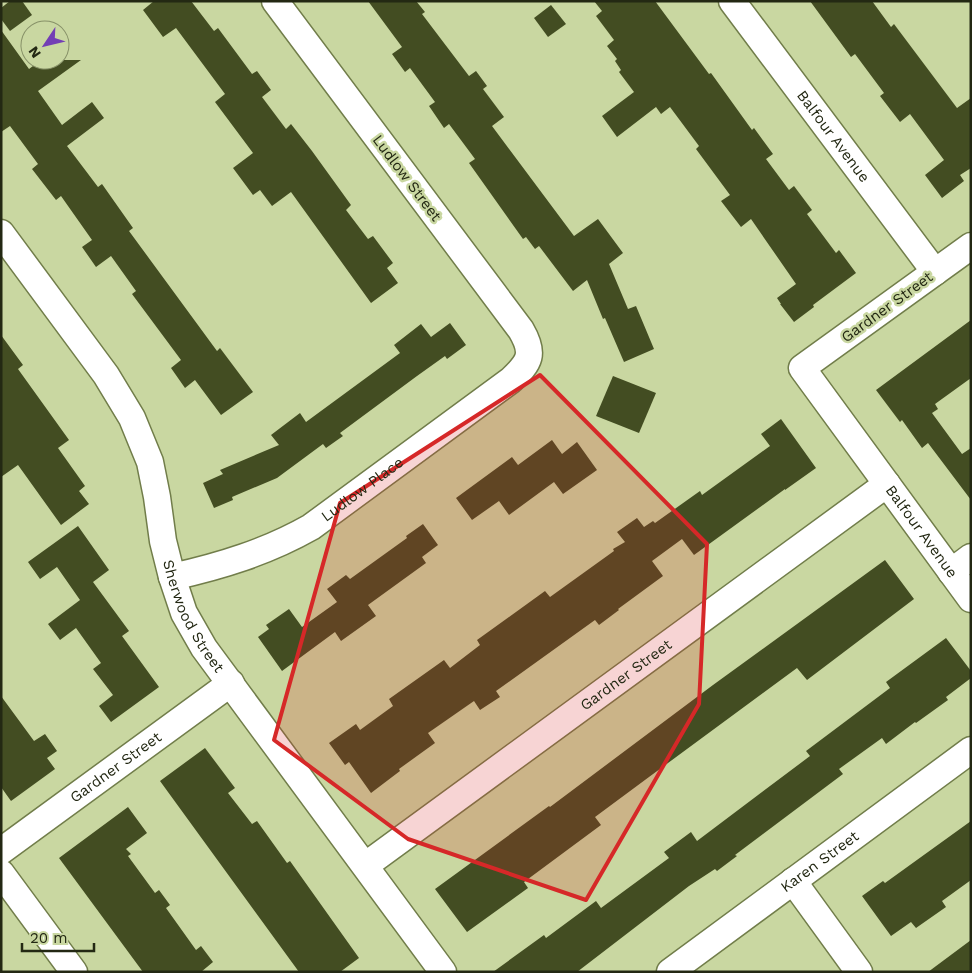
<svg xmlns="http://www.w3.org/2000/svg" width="972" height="973" viewBox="0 0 972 973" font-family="'Work Sans',sans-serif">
  <rect width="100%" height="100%" fill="#c9d7a1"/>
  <g fill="#434d22">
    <polygon points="10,1 22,1 32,15 10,31 1,19 1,8"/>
    <polygon points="154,1 191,1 214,31 218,28 252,74 257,71 271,90 262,97 286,129 291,124 312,151 351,205 346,210 368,239 373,236 393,263 387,268 398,283 371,303 291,192 272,206 260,190 253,195 233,168 253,153 215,102 225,94 176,28 163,37 143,10"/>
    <polygon points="368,1 416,1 425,12 422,14 469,76 476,71 487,86 483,89 504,117 492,126 574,236 598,219 623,253 609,264 628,309 636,306 654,349 624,362 605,318 603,319 587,280 573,291 539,246 535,249 526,237 523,239 469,163 475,159 449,124 444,128 429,106 435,102 410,68 405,72 392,54 402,47"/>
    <polygon points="594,1 655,1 709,74 711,73 752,130 754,128 773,154 766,159 789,190 794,186 812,210 807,214 836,253 839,250 856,273 813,305 814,307 794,322 780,304 781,304 777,298 796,284 751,219 741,227 721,201 730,195 696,149 699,146 670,107 661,114 656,107 617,137 602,116 634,92 619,72 621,70 615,61 617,59 607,46 614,40 596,16 602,11"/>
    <polygon points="810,1 872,1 891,27 894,24 957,108 971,98 971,168 960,175 964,181 942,198 925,175 944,160 910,114 900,122 880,96 884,93 855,54 851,57"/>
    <polygon points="551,5 566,24 548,37 534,18"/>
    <polygon points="1,30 29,69 41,60 81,60 38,91 62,125 92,102 104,118 67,146 98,187 102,184 133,228 129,231 217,351 220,348 253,392 221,415 195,380 185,388 171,368 181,360 132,294 136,291 111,256 96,267 82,247 92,240 61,196 56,200 32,169 38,164 10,126 1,132"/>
    <polygon points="971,320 971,378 935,404 938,409 932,413 962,454 971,448 971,500 928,443 922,448 902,420 900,422 876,390"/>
    <polygon points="450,323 466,345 447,359 445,356 417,376 340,433 343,436 326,448 323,444 277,478 232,497 233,500 214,508 203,483 223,474 220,470 279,445 271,435 300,413 306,422 400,353 394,345 421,324 431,337"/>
    <polygon points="1,335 23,365 18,369 69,440 58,448 85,486 79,491 89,504 61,525 18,465 1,477"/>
    <polygon points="613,376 656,393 639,433 596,416"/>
    <polygon points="781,419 816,468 785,490 785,489 694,555 682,539 652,561 663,576 618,609 619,610 599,625 595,620 496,691 500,697 480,710 474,701 428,733 435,743 399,769 400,771 371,793 349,762 345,765 329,743 356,724 360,730 393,706 389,699 444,660 450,668 480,645 477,640 545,591 550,597 614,551 613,549 625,542 617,532 637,518 644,527 653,521 655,523 700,491 702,495 770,446 761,434"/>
    <polygon points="552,440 562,454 577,442 597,470 563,494 554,482 509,515 499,501 472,520 456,498 512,457 518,465"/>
    <polygon points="423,524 438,545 422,557 426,563 368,605 376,616 341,641 335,632 282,671 258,637 269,629 266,625 289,609 302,627 337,602 327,589 346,575 350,579 407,538 406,536"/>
    <polygon points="78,526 109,570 93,582 129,631 122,636 159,687 111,722 99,706 113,695 93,669 101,663 76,628 60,640 48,624 80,600 57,567 40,579 28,562"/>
    <polygon points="885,560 914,599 807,680 797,668 649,777 595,817 601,825 524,882 528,888 467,932 435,889 549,806 550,807 713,685"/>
    <polygon points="946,638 971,671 971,678 946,697 948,700 916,723 915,722 886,744 882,738 839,769 843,774 735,855 737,856 717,871 715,869 689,886 577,972 493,972 544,935 546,938 596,901 601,908 669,858 664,852 691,832 697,841 810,756 806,751 890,688 886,682"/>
    <polygon points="1,696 34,741 45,734 57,751 47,758 55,769 11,801 1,787"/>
    <polygon points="205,748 235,788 228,793 252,824 257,821 287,863 290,861 359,958 340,972 299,972 160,781"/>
    <polygon points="128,807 147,833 126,849 131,854 128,856 155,893 159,890 170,905 166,908 196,950 201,946 213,962 201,972 143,972 59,858"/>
    <polygon points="971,821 971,880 942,901 946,907 916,928 911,922 891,936 862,896 883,881 885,883"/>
    <polygon points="971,940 971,972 928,972"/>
  </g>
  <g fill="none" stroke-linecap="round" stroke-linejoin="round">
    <defs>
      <g id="street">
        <path id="s1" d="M 732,1 L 935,272"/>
        <path id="s2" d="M 1,233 L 106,375 L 132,418 L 150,462 L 157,497 L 163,541 L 172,577 L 184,613 L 204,648 L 443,972"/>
        <path id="s3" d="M 971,246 L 802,368 L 971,599"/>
        <polyline points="951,572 971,557"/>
        <path id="s4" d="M 172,577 C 221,566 267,552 311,527 L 511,380 C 530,362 535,354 521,330 L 275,1"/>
        <path id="s5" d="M 1,851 L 231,683"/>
        <path id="s6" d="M 366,865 L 887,484"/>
        <polyline points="1,873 74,972"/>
        <polyline points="793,881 859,972"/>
        <path id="s7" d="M 670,972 L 971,750"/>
      </g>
    </defs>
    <use href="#street" stroke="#717d4a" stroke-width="29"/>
    <use href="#street" stroke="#fff" stroke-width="26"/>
  </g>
  <path fill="#d62828" fill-opacity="0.2" stroke="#d62828" stroke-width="4" stroke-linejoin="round" d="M 540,375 L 707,544 L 699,704 L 586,900 L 408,839 L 274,740 L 340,503 Z"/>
  <g text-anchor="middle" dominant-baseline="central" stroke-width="5" stroke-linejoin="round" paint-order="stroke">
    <g font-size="15" fill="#232813" stroke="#c9d7a1">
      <text stroke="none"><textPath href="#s1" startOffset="169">Balfour Avenue</textPath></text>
      <text transform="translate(407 178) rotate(53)">Ludlow Street</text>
      <text transform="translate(887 307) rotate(-36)">Gardner Street</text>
      <text stroke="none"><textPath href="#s4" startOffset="212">Ludlow Place</textPath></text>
      <text stroke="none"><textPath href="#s3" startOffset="411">Balfour Avenue</textPath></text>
      <text stroke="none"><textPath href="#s2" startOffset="436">Sherwood Street</textPath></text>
      <text stroke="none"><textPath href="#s6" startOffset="322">Gardner Street</textPath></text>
      <text stroke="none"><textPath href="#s5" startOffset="142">Gardner Street</textPath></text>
      <text stroke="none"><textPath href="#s7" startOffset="186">Karen Street</textPath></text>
    </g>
  </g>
  <rect width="972" height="973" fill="none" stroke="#232813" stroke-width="5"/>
  <g transform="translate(45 45) rotate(235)"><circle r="24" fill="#c9d7a1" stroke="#879168"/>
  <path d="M0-4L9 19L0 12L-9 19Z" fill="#733eb5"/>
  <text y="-8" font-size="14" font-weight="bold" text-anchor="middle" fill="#232813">N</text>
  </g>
  <path d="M22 943v8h72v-8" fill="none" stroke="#232813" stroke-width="2.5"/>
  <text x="30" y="943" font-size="15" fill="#232813" stroke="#c9d7a1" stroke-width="4" paint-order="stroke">20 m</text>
</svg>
